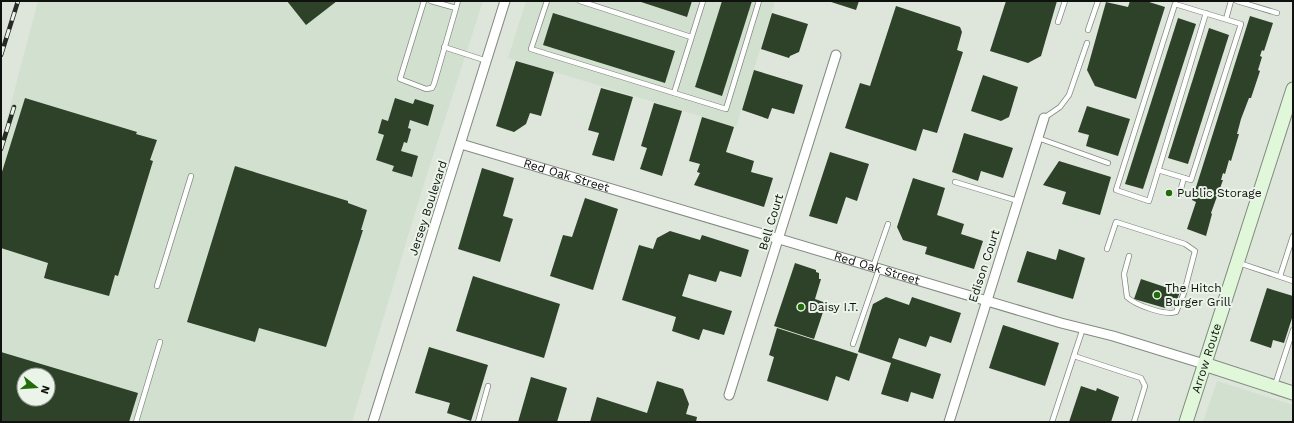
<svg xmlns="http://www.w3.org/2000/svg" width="1294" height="423" viewBox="0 0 1294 423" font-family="'Work Sans',sans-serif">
  <rect width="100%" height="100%" fill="#dee6dc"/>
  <g fill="#d2e0cf" fill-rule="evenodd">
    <path d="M 38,1 L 483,1 L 422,190 L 352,422 L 1,422 L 1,141 ZM 24,375 L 48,375 L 48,399 L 24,399 Z"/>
    <polygon points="526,1 775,1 736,127 508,58"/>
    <polygon points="1217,381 1293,405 1293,422 1203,422"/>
  </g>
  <g fill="#2d4228" fill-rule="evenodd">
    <polygon points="287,1 337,1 306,25"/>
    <polygon points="638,1 692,1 687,17"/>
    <polygon points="722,1 752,1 722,96 695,87"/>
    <polygon points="828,1 859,1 856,10"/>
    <polygon points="1006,1 1057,1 1041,56 1028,63 990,51"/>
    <polygon points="1130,1 1146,1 1165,7 1136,99 1095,86 1087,70 1106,2 1128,7"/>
    <polygon points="896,6 960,27 962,32 957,50 963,52 937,133 923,129 916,151 845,128 860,83 870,86"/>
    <polygon points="553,13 675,51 665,83 543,45"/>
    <polygon points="772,13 808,24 799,52 790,56 789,58 761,49"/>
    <polygon points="1250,16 1273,23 1264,51 1262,50 1260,56 1262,57 1258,70 1260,71 1251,98 1249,98 1241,119 1237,134 1239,134 1231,161 1229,160 1225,174 1223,173 1221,180 1223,180 1211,213 1212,214 1206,236 1187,229 1196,202 1192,200"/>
    <polygon points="1178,18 1196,24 1143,189 1125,184"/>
    <polygon points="1209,28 1229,35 1188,164 1168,158"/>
    <polygon points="516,61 554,72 541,116 530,113 526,124 514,132 496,126"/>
    <polygon points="754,70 803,85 794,114 772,108 768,119 742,110"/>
    <polygon points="983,75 1018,87 1009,117 1001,121 971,111"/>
    <polygon points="601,88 633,97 614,161 592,155 599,133 588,130"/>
    <polygon points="25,98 137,132 136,134 157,140 150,160 153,161 118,276 115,275 109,296 44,278 48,263 1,248 1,175"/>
    <polygon points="395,98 413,104 415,99 434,105 428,126 410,120 408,128 411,129 407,143 404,142 401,151 418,156 412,177 392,171 394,166 376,160 384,135 378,133 382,119 388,121"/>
    <polygon points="654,103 682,111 662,176 640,169 647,148 641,146"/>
    <polygon points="1087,106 1130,119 1118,156 1086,146 1089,135 1078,132"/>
    <polygon points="702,117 734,127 726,152 754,161 751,172 773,178 764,207 694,185 700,173 697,172 700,164 689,161"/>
    <polygon points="964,133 1013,148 1003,178 981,171 978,181 952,172"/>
    <polygon points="830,152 869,164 857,201 846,197 837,224 809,216"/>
    <polygon points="1059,161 1111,177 1100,215 1062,204 1066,192 1043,185"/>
    <polygon points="235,166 348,201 348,203 367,210 361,230 363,230 326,347 259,328 255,342 187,322"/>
    <polygon points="482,168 514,178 503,216 513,219 500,262 458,249"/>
    <polygon points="913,178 945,188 937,215 964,224 961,234 983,241 974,269 925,254 927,247 903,240 897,227"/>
    <polygon points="585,198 618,209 593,290 550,276 563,235 572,237"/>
    <polygon points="670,231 700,240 702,235 749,250 741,277 720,271 716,282 689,274 682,296 732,311 724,335 703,329 699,340 672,331 676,317 622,300 639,245 653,249 657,238"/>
    <polygon points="1059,249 1085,258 1073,299 1017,282 1027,251 1056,260"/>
    <polygon points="795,263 816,270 816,272 819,273 819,279 821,279 815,299 826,303 814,339 774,326"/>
    <polygon points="473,276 560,304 544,358 456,331"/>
    <polygon points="1141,279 1180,292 1174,307 1165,308 1134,299"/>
    <polygon points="1267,288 1293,296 1293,315 1284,343 1273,340 1271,348 1250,341"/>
    <polygon points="886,297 909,305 912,297 961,313 951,343 930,336 926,347 899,338 892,358 941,374 933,399 911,392 908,402 881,394 891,363 858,352 873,304"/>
    <polygon points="1003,325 1059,343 1045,386 989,368"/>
    <polygon points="777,328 858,354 849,381 836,376 828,401 767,381 774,357 769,355"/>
    <polygon points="429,347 488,365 471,421 447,413 450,403 415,393"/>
    <path d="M 1,352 L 138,393 L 129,422 L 1,422 ZM 24,375 L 48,375 L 48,399 L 24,399 Z"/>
    <polygon points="531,377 567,388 557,422 518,422"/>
    <polygon points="657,381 683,389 689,404 686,414 697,417 696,422 590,422 597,397 647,413"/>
    <polygon points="1081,386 1096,391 1097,388 1119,397 1111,422 1069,422"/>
  </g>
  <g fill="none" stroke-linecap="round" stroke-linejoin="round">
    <defs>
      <g id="lane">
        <polyline points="424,1 400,79 426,89 432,88 434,84 456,8 431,1"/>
        <polyline points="547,1 531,49 674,93 703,1"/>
        <polyline points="580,1 691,37"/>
        <polyline points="1237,1 1277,13"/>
        <polyline points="456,8 458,1"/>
        <polyline points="1226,19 1231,1"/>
        <polyline points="1058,22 1065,1"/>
        <polyline points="1088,30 1098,1"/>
        <polyline points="444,47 487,61"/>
        <polyline points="674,93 726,109 759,1"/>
        <polyline points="1044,118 1060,107 1069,95 1087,43"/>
        <polyline points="1038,138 1108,163"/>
        <polyline points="1158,170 1191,180 1241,24 1175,4 1116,190 1149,201 1206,13"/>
        <polyline points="955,182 1018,201"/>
        <polyline points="1179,195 1184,178"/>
        <path d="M 1107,249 L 1116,222 L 1185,244 L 1195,251 L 1184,293 L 1176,312 C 1166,316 1135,305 1127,297 L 1124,274 L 1129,256"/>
        <polyline points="1239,263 1293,281"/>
        <polyline points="873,267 888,224"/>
        <polyline points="1280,276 1293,236"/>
        <polyline points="157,286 191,176"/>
        <polyline points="853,344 879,269"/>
        <polyline points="1074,356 1141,378 1145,386 1134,422"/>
        <polyline points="1275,385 1293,330"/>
        <polyline points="136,422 160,342"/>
        <polyline points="478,422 488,386"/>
        <polyline points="1052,422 1083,328"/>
      </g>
      <g id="street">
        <path id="s1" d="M 461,144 L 1061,323 L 1113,336 L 1204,364"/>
        <polyline points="729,395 836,55"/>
        <polyline points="373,422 505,1"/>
        <polyline points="949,422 1044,118"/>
      </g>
      <g id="secondary">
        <polyline points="1204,364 1293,393"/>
        <path id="s2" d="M 1186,422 L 1293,89"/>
      </g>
    </defs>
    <use href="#lane" stroke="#828a80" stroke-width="6"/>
    <use href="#street" stroke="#828a80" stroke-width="11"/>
    <use href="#secondary" stroke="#828a80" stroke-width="15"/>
    <use href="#lane" stroke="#fff" stroke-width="4.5"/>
    <use href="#street" stroke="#fff" stroke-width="9"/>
    <use href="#secondary" stroke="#e0f7da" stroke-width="13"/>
    <defs>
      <g id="rail">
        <polyline points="1,55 18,1"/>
        <polyline points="1,149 14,107"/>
      </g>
    </defs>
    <use href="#rail" stroke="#272b26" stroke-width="4.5"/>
    <use href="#rail" stroke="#ebf4e9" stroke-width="3" stroke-dasharray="9" stroke-linecap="butt"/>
  </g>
  <g fill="#216b09" stroke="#ebf4e9" stroke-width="1.5">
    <circle cx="1169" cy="193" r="4"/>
    <circle cx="1157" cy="295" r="4"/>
    <circle cx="801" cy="307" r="4"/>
  </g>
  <g text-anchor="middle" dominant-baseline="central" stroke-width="4" stroke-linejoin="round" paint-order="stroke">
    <g font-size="12" fill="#0e110d" stroke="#ebf4e9">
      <text stroke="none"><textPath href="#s1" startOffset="110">Red Oak Street</textPath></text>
      <text transform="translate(428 208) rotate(-72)">Jersey Boulevard</text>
      <text transform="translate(771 222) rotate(-73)">Bell Court</text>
      <text transform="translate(984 266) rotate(-72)">Edison Court</text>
      <text stroke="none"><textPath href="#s1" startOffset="434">Red Oak Street</textPath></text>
      <text stroke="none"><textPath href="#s2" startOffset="67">Arrow Route</textPath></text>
    </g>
    <g font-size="12" fill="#0e110d" stroke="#ebf4e9" text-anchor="start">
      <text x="1177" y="193">Public Storage</text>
      <text x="1165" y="288">The Hitch<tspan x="1165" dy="14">Burger Grill</tspan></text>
      <text x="809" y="307">Daisy I.T.</text>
    </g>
  </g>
  <rect width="1294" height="423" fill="none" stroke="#0e110d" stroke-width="4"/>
  <g transform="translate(36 387) rotate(107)"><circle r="19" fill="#ebf4e9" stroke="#939991"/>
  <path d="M0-3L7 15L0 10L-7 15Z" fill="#216b09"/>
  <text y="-6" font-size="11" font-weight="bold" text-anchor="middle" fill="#0e110d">N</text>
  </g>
</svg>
